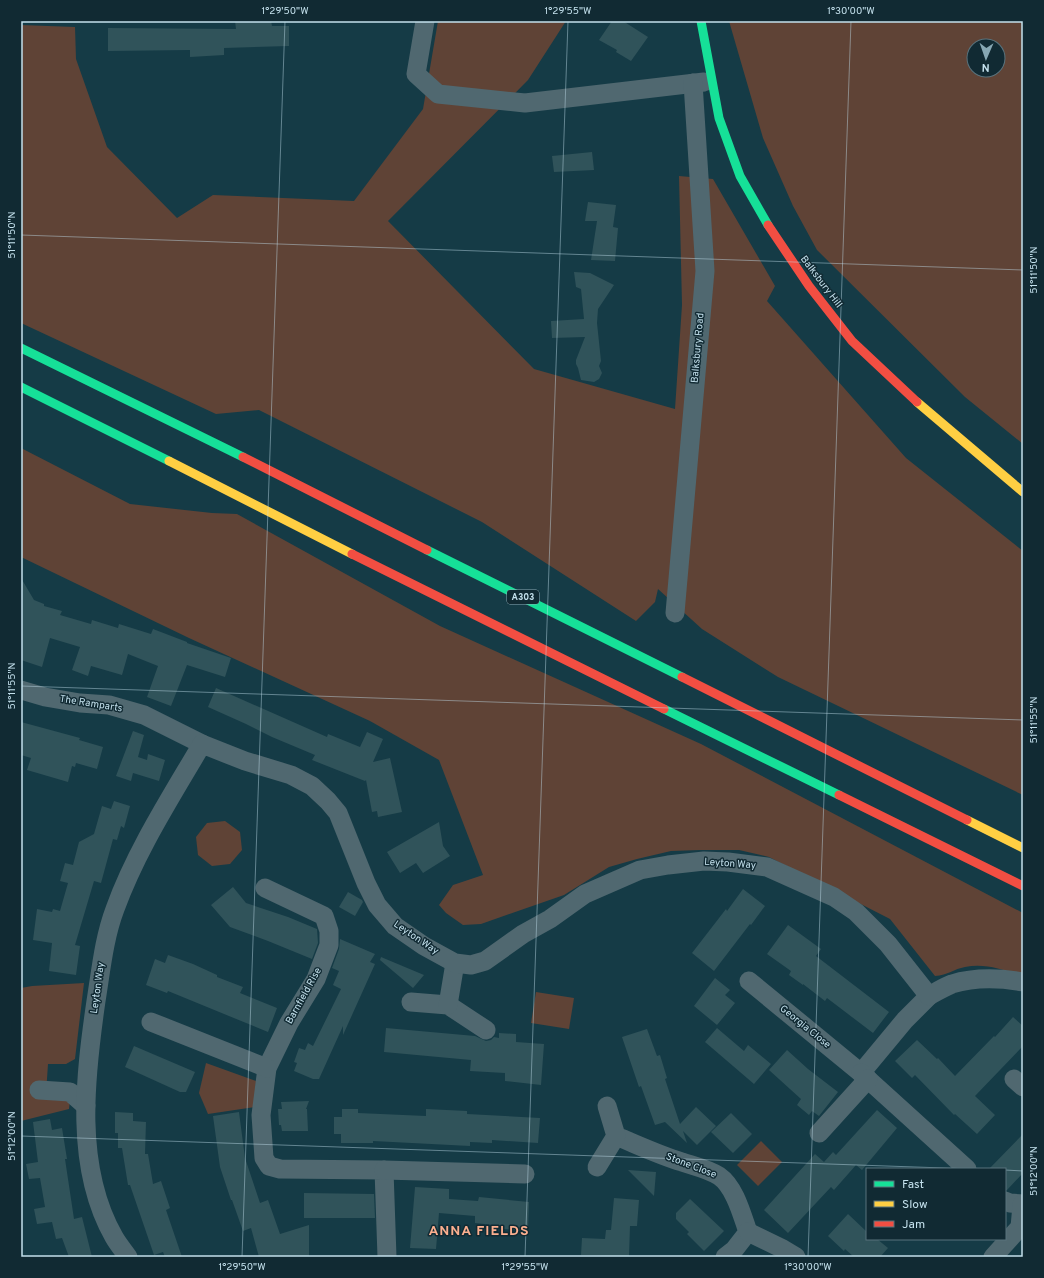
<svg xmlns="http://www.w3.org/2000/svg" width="1044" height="1278" viewBox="0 0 1044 1278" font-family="Overpass,sans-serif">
  <rect width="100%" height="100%" fill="#153b46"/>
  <g fill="#5f4336" fill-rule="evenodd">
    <polygon points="438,21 566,21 528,80 388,221 534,369 675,409 682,305 679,176 713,179 775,286 767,301 906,458 1023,551 1023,795 778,677 702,629 658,589 655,602 636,621 482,522 259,410 216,414 21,323 21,25 75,27 76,59 107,147 177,218 213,195 354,201 423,109"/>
    <path d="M 729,21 L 1023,21 L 1023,444 L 965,397 L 817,250 L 793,206 L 763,138 ZM 974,46 L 998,46 L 998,70 L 974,70 Z"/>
    <path d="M 21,448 L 130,504 L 212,513 L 237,514 L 440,626 L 701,744 L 1023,913 L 1023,976 C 1003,970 986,963 965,967 C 954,969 948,975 935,976 L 890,919 L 769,857 L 739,850 L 700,850 L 671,851 L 637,859 L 609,867 L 564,895 L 481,924 L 463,925 L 446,913 L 439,905 L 453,885 L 483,875 L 439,760 L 370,721 L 189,638 L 21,557 Z"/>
    <polygon points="225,821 240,832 242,850 230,864 212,866 198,855 196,837 207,823"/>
    <polygon points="84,983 75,1059 66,1064 48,1064 46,1094 70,1100 69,1109 21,1121 21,988 32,986"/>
    <polygon points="536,992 574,998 569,1029 531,1023"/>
    <polygon points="206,1063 256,1081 255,1107 208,1114 199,1093"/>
    <polygon points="761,1141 782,1162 758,1186 737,1165"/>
  </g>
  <g fill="#30535a">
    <polygon points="235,21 271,21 272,26 289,26 289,46 224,48 224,55 190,57 190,50 108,51 108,28 236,29"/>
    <polygon points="612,21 623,21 648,37 631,61 616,52 617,50 599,40"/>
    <polygon points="592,152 594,170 554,172 552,156"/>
    <polygon points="588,202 616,205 613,227 618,228 615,261 591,260 597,221 585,221"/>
    <polygon points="574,272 590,273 614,285 598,309 597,323 601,361 599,366 602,373 599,379 594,382 581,380 578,368 576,364 576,360 585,337 552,338 551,321 584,319 581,289 576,287"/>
    <polygon points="21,578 34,600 44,604 44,606 62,611 60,615 91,624 92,620 118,628 119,624 151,634 153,629 187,642 187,643 231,658 225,677 187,665 171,706 147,697 158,666 128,654 122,675 91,666 88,676 72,670 80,647 50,638 42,667 21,660"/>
    <polygon points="216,688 327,737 328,734 360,747 367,732 383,739 373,762 390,758 402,812 378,817 377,811 372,812 366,780 365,781 312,760 315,755 272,737 246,724 208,707"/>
    <polygon points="21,722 80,738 79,740 103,747 97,769 76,763 75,767 72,766 68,782 27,770 31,758 21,755"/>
    <polygon points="133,731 144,735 138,757 147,760 148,754 165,760 159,781 133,773 131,781 116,776"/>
    <polygon points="114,801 130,806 124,828 121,826 117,840 113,839 101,883 94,881 75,945 80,946 76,975 49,971 52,943 33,940 37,909 52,912 53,909 60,911 68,883 60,881 65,863 73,865 79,842 94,834 102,806 111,809"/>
    <polygon points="439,822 443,846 450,856 423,873 416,863 400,873 387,852"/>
    <polygon points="233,887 246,903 288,917 317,929 318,943 312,959 268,941 230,927 211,905"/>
    <polygon points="743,889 765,906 751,925 750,924 714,971 692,953 726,909 727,911"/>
    <polygon points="348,892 362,900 363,902 355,916 339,907"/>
    <polygon points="788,925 821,949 816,956 889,1012 873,1033 827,998 825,1001 803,984 803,985 789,975 791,971 767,954"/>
    <polygon points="340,939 375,954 370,962 375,964 343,1035 343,1026 319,1079 313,1079 294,1071 297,1063 294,1062 299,1048 305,1050 308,1043 313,1046 341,989 333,985 339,971 332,968 339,949"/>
    <polygon points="168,955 193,964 217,975 217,977 243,987 240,993 277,1008 268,1032 168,991 167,993 146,985 155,959 165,963"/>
    <polygon points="381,957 424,975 413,988 380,960"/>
    <polygon points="715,978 730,990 725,995 735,1003 717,1025 694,1006"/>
    <polygon points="1013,1017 1023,1026 1023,1046 975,1096 995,1115 977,1134 955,1114 954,1115 915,1075 912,1078 895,1061 917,1040 937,1059 938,1058 955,1076 994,1036 995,1037"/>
    <polygon points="386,1028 475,1036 486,1041 491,1040 494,1037 499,1038 499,1033 516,1034 516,1042 544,1044 541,1085 505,1081 505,1073 470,1071 471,1060 384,1052"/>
    <polygon points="717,1028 744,1051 748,1045 771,1064 754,1084 705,1042"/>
    <polygon points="647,1029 657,1056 660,1055 667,1078 665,1079 680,1124 696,1107 716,1126 697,1145 683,1131 687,1143 665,1122 655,1125 641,1086 639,1087 622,1037"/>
    <polygon points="134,1046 195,1072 186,1092 180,1092 125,1067"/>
    <polygon points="787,1050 808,1069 838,1092 819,1116 812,1111 809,1115 797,1105 801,1099 769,1070"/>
    <polygon points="309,1101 306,1109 307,1109 308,1131 282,1131 281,1125 279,1125 278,1109 282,1109 281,1102"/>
    <polygon points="342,1109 358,1109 358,1113 426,1116 426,1109 467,1111 467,1114 540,1118 538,1143 492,1140 492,1143 470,1142 470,1146 373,1141 373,1143 341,1143 341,1134 334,1134 334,1117 342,1117"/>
    <polygon points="877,1110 897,1128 862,1170 856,1165 834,1190 831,1187 788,1233 764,1210 815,1154 824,1162 833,1152 836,1155"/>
    <polygon points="115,1112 133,1113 133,1121 146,1122 145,1154 148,1154 153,1184 161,1181 170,1208 166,1210 182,1257 165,1257 163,1252 154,1255 130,1185 128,1185 122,1148 118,1148 118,1133 115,1133"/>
    <polygon points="239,1112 245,1158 260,1203 268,1200 280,1234 309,1225 309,1256 259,1257 251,1228 243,1231 232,1200 231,1200 220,1167 213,1116"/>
    <polygon points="731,1113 752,1134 733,1153 711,1132"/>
    <polygon points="50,1119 52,1130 62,1128 67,1159 65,1159 74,1219 82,1217 92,1257 69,1257 62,1238 56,1239 52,1222 37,1224 34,1209 45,1207 40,1178 29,1179 26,1164 38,1162 33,1122"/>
    <polygon points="1023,1134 1023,1173 1007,1190 1005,1190 1005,1169 989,1169"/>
    <polygon points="628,1170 656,1172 654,1196"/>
    <polygon points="415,1187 449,1189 449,1199 478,1201 479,1197 529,1202 528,1231 503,1229 503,1226 475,1223 475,1216 439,1213 436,1249 410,1248"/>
    <polygon points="304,1193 374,1194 375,1218 304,1218"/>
    <polygon points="614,1198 639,1200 637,1226 630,1226 629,1257 581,1255 582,1238 605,1239 606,1230 611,1230"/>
    <polygon points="690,1199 724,1231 704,1251 687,1234 689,1232 676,1219 676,1213"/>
    <polygon points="848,1214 867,1232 867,1239 877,1239 888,1248 880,1257 854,1257 845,1249 844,1251 828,1236"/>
  </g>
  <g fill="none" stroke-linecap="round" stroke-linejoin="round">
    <g stroke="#506870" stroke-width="19">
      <polyline points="425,21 416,74 438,94 525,103 704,82"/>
      <polyline points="675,613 705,271 693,83"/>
      <polyline points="21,690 45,697 80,703 109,705 144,715 202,744"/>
      <polyline points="265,888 324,916 329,931 329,945 316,979 289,1023 267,1068 261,1115 264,1158 269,1166 280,1169 384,1170 387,1257"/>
      <polyline points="749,981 861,1073 905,1020 929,996"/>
      <polyline points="411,1002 448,1005 486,1030"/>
      <polyline points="448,1005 455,963"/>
      <polyline points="151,1022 267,1068"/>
      <polyline points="861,1073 967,1169"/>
      <polyline points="1014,1079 1023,1087"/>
      <polyline points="39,1090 70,1092 86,1106"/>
      <polyline points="819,1133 868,1079"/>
      <path d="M 616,1136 C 638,1145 659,1155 682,1162 C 694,1166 708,1169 719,1176 C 735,1187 742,1215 748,1232 L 734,1250 L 725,1257"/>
      <polyline points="597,1167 616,1136 607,1106"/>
      <polyline points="384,1170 525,1174"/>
      <polyline points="1005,1201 1010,1203 1023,1204"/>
      <polyline points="748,1232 781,1248 796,1257"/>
      <path d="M 128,1257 C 123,1250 118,1244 114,1237 C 74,1167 85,1077 96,1001 C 101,970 104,938 115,909 C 136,851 171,797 202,744 L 245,761 L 291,775 L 312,786 L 328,801 L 338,813 L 366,883 L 377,905 L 395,926 L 424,946 L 455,963 L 471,965 L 485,961 L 523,934 L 550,919 L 585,894 L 640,870 L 668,865 L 704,861 L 728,862 L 767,867 L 834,897 L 856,912 L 888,944 L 929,996 C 936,992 944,987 952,984 C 975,977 1000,978 1023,982"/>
      <polyline points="993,1257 1020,1227 1022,1205"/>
    </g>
    <g stroke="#16e098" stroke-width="9">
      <polyline points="701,21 719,118 740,176 768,225"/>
      <polyline points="21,348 243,457"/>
      <polyline points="21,387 169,461"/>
      <polyline points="427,550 682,677"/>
      <polyline points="664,709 839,795"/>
    </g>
    <g stroke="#ffcf43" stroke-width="9">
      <polyline points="917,402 1023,492"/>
      <polyline points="169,461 352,554"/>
      <polyline points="967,820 1023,848"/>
    </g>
    <g stroke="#f24e42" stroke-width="9">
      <polyline points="768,225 809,286 852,341 917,402"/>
      <polyline points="243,457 427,550"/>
      <polyline points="352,554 664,709"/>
      <polyline points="682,677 967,820"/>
      <polyline points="839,795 1023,886"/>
    </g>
  </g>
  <path fill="none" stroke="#c4e1ed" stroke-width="1" stroke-opacity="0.45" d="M 21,235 L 1023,270M 21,686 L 1023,720M 21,1136 L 973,1169M 1005,1170 L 1023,1171M 242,1257 L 285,21M 525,1257 L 568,21M 808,1257 L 851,21"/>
  <g text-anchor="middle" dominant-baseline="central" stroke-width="3" stroke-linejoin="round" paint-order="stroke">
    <rect fill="#112a33" stroke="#8eaab5" stroke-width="1" x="507" y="590" width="32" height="14" rx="3"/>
    <g font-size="9" font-weight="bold" fill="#c4e1ed">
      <text x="523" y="597">A303</text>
    </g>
    <g font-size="10" fill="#c4e1ed" stroke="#112a33">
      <text transform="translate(821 282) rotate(53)">Balksbury Hill</text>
      <text transform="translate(698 348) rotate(-85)">Balksbury Road</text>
      <text transform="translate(91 704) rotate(9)">The Ramparts</text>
      <text transform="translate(730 864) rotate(4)">Leyton Way</text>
      <text transform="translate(416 938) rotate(34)">Leyton Way</text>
      <text transform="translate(98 988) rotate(-82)">Leyton Way</text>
      <text transform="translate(304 996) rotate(-61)">Barnfield Rise</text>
      <text transform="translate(805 1027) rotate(39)">Georgia Close</text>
      <text transform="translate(691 1166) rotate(21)">Stone Close</text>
    </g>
    <g font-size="14" font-weight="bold" letter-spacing="1" fill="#fbaf8f" stroke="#112a33">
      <text x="479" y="1231">ANNA FIELDS</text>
    </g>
  </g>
  <rect width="1044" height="1278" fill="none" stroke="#112a33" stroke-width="44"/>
  <rect x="866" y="1168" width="140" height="72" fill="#112a33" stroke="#59737d"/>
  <rect x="874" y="1181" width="20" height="6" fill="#16e098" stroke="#59737d"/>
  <text x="902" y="1188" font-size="12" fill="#c4e1ed">Fast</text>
  <rect x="874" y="1201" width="20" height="6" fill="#ffcf43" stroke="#59737d"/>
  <text x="902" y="1208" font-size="12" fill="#c4e1ed">Slow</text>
  <rect x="874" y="1221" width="20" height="6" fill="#f24e42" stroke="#59737d"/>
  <text x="902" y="1228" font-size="12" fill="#c4e1ed">Jam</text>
  <g transform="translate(986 58) rotate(182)"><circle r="19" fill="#112a33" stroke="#59737d"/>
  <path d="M0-3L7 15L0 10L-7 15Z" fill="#87a7b3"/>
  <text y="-6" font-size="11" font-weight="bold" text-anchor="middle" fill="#c4e1ed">N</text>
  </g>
  <rect x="22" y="22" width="1000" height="1234" fill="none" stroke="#c4e1ed" stroke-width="1.5"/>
  <g font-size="10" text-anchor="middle" fill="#c4e1ed">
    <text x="285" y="14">1°29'50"W</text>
    <text x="568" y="14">1°29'55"W</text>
    <text x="851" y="14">1°30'00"W</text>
    <text transform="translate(11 235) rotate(-90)" y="4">51°11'50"N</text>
    <text transform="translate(1033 270) rotate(-90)" y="4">51°11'50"N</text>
    <text transform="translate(11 686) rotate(-90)" y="4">51°11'55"N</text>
    <text transform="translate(1033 720) rotate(-90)" y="4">51°11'55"N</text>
    <text transform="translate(11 1136) rotate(-90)" y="4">51°12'00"N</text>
    <text transform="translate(1033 1171) rotate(-90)" y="4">51°12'00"N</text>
    <text x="242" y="1270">1°29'50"W</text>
    <text x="525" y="1270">1°29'55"W</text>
    <text x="808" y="1270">1°30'00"W</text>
  </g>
</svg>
